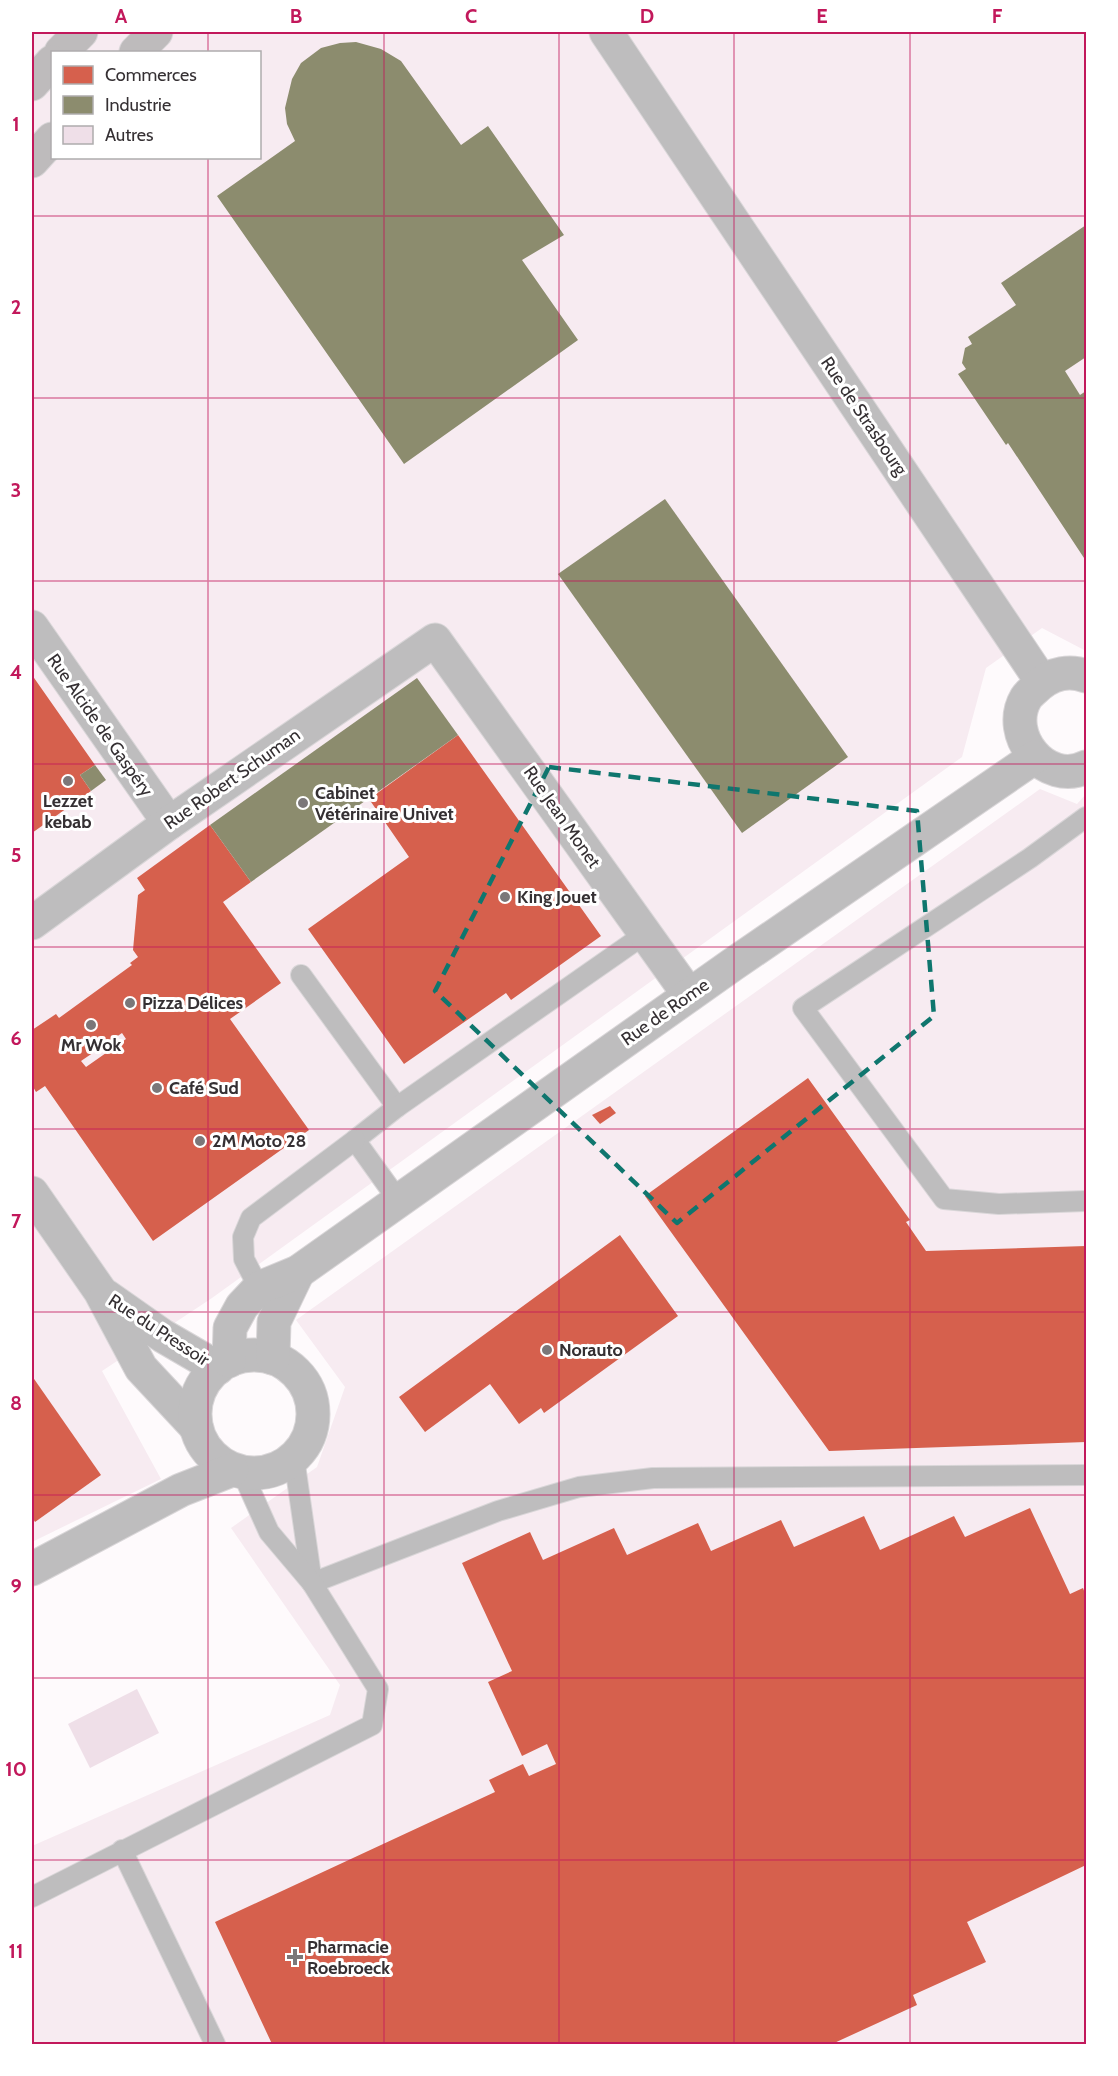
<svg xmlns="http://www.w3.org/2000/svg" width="1118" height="2076" viewBox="0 0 1118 2076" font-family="Cabin,sans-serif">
  <rect width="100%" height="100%" fill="#fefafc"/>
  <g fill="#f7ebf1" fill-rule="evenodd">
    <path d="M 32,32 L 1086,32 L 1086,651 L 1042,628 L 986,668 L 962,757 L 212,1298 L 102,1371 L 161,1479 L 32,1542 ZM 52,52 L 260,52 L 260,158 L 52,158 Z"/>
    <polygon points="1040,789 1077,804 1086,794 1086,2044 32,2044 32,1846 330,1715 340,1685 231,1528 317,1467 345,1387 296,1320"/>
  </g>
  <g fill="#d6604d" fill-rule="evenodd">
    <polygon points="32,675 95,765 80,775 91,791 32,833"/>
    <polygon points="458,735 601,936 511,1000 506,993 404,1064 308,929 409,857 369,799"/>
    <path d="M 210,825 L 251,882 L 223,902 L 281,983 L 230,1019 L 309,1130 L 153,1241 L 45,1086 L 36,1092 L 32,1085 L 32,1030 L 56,1014 L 59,1018 L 132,965 L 130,963 L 138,957 L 133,950 L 138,895 L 145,890 L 137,878 ZM 122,1033 L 126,1039 L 86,1067 L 81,1061 Z"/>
    <polygon points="808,1078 910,1220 906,1222 926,1251 1086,1246 1086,1442 829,1451 645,1196"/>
    <polygon points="610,1106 616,1113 600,1124 592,1115"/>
    <polygon points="620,1235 678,1316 544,1413 541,1408 519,1424 490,1384 425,1432 399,1397"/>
    <polygon points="32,1376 101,1475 35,1522 32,1517"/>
    <polygon points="1030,1508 1070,1594 1083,1588 1086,1596 1086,1865 967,1922 986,1962 913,1995 917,2005 832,2044 272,2044 215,1922 495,1792 489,1780 523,1764 529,1776 556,1764 547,1744 522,1756 488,1682 512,1671 462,1563 530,1532 543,1560 614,1528 627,1555 698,1523 711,1551 781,1520 794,1547 864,1516 880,1550 954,1516 965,1537"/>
  </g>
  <g fill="#8c8c6e">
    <polygon points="356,42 381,49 401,61 461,145 488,126 564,235 522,260 578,340 404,464 217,196 295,141 287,124 285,108 292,79 301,63 321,48 340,43"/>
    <polygon points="1086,225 1086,325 1084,327 1086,330 1086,357 1065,371 1080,395 1086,391 1086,561 1008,443 1006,445 958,374 966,369 962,363 965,348 972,344 968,337 1016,305 1001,283"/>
    <polygon points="665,499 848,757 742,833 558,574"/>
    <polygon points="417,678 458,735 251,882 210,825"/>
    <polygon points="95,765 106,780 91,791 80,775"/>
  </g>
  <polygon fill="#efdfe8" points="137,1689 159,1733 90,1768 68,1724"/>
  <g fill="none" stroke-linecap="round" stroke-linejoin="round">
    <defs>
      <g id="lane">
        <polyline points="1086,817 1030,858 803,1008 944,1199 999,1204 1086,1201"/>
        <polyline points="301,975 397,1107"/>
        <polyline points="398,1200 355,1140 397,1107 645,934"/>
        <polyline points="259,1288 244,1259 243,1237 251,1218 355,1140"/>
        <polyline points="294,1458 312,1583"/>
        <polyline points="312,1583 498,1511 579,1487 653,1478 1086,1475"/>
        <polyline points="122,1850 215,2044"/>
        <polyline points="32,1897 372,1725 378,1689 312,1583 269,1532 242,1472"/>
      </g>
      <g id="street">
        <polyline points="606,32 1042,682"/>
        <polyline points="32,627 169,823"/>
        <path d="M 1086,676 C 1070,670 1053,673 1039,685 C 1035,689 1029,693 1026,698 C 1004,735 1046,787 1086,767"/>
        <polyline points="32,923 169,823 435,640 689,995"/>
        <polyline points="32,1193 100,1291 141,1368 196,1427"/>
        <polyline points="106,1296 163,1336 218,1368"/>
        <circle cx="254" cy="1414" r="59"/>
        <polyline points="273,1358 274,1322 298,1272"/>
        <polyline points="229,1361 230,1328 242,1306 259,1288 298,1272 732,965 1035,757"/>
        <polyline points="32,1569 181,1490 232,1470"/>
      </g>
      <g id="secondary">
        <polyline points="61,52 81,32"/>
        <polyline points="136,52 156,32"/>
        <polyline points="32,84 52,62"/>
        <polyline points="32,161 52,139"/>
      </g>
    </defs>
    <use href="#lane" stroke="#d9d6d8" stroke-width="22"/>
    <use href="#street" stroke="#d9d6d8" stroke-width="35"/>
    <use href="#secondary" stroke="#d9d6d8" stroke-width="35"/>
    <use href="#lane" stroke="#bebdbe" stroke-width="20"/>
    <use href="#street" stroke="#bebdbe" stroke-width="33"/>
    <use href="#secondary" stroke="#bebbbc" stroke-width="33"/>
  </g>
  <path fill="none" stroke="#0f766e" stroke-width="4.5" stroke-dasharray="12 8" stroke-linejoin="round" d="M 549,767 L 917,811 L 934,1016 L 677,1223 L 435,991 Z"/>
  <path fill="none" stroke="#c2185b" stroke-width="1.5" stroke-opacity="0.55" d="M 208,32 L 208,52M 384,32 L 384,2044M 559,32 L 559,2044M 734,32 L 734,2044M 910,32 L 910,2044M 208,158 L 208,2044M 32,216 L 1086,216M 32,398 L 1086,398M 32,581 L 1086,581M 32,764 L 1086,764M 32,947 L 1086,947M 32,1129 L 1086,1129M 32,1312 L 1086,1312M 32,1495 L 1086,1495M 32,1678 L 1086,1678M 32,1860 L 1086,1860"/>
  <g fill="#7b7779" stroke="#fff" stroke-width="2">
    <circle cx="68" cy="781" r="6"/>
    <circle cx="303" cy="803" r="6"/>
    <circle cx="505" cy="897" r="6"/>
    <circle cx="130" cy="1003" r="6"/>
    <circle cx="91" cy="1025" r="6"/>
    <circle cx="157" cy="1088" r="6"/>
    <circle cx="200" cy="1141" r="6"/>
    <circle cx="547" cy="1350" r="6"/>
    <path d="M292 1948h6v6h6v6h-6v6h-6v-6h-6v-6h6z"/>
  </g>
  <g text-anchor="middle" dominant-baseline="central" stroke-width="6" stroke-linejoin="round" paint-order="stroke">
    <g font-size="18" fill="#353033" stroke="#fff">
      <text transform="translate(864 416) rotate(56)">Rue de Strasbourg</text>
      <text transform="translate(100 725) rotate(55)">Rue Alcide de Gaspéry</text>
      <text transform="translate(232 779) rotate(-35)">Rue Robert Schuman</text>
      <text transform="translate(562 817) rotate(55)">Rue Jean Monet</text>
      <text transform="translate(665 1012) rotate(-35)">Rue de Rome</text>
      <text transform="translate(159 1330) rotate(33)">Rue du Pressoir</text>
    </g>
    <g font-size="18" font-weight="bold" fill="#353033" stroke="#fff" text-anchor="start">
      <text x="315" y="793">Cabinet<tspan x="315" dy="21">Vétérinaire Univet</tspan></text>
      <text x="68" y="801" text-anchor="middle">Lezzet<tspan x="68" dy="21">kebab</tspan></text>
      <text x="517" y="897">King Jouet</text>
      <text x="142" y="1003">Pizza Délices</text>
      <text x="91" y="1045" text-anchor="middle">Mr Wok</text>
      <text x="169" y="1088">Café Sud</text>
      <text x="212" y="1141">2M Moto 28</text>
      <text x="559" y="1350">Norauto</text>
      <text x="307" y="1947">Pharmacie<tspan x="307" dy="21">Roebroeck</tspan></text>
    </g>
  </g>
  <rect width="1118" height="2076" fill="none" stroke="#ffffff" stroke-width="66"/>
  <rect x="51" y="51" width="210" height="108" fill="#ffffff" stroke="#aeacad" stroke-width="1.5"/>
  <rect x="63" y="66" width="30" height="18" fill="#d6604d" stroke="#aeacad" stroke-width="1.5"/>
  <text x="105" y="81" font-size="18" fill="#353033">Commerces</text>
  <rect x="63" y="96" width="30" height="18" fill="#8c8c6e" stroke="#aeacad" stroke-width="1.5"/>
  <text x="105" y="111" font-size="18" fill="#353033">Industrie</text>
  <rect x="63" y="126" width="30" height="18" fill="#efdfe8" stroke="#aeacad" stroke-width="1.5"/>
  <text x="105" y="141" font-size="18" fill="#353033">Autres</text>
  <rect x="33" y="33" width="1052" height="2010" fill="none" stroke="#c2185b" stroke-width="2"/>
  <g font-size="20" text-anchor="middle" font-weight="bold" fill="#c2185b">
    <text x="121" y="23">A</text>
    <text x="296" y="23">B</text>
    <text x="471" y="23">C</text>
    <text x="647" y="23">D</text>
    <text x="822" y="23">E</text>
    <text x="997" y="23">F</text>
    <text x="16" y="131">1</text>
    <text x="16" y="314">2</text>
    <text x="16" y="497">3</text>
    <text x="16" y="679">4</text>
    <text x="16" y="862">5</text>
    <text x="16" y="1045">6</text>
    <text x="16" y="1228">7</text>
    <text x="16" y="1410">8</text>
    <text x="16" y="1593">9</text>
    <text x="16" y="1776">10</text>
    <text x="16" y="1958">11</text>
  </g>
</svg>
